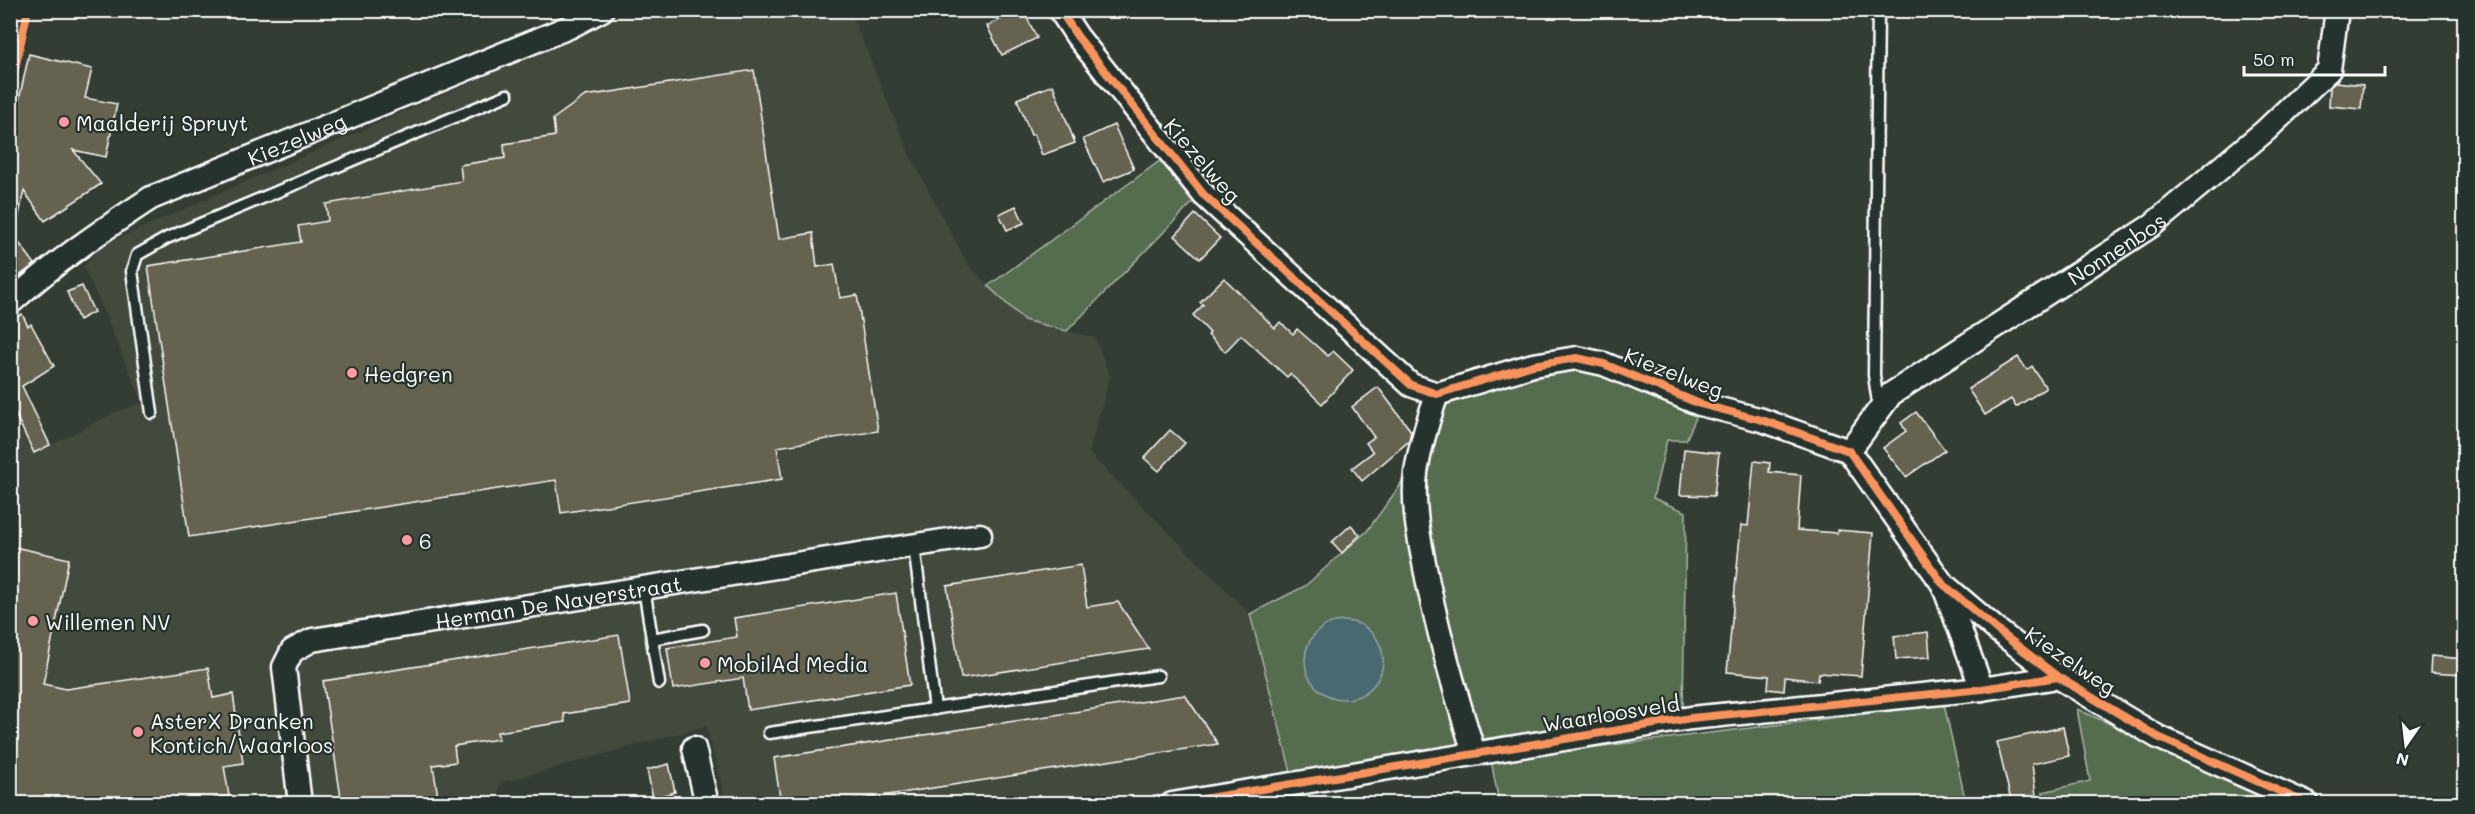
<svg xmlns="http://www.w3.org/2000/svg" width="2475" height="814" viewBox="0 0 2475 814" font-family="Mali,sans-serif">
  <rect width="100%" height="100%" fill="#333d34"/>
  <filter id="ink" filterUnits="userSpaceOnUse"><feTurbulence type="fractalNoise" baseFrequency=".0167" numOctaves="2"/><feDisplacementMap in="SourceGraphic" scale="12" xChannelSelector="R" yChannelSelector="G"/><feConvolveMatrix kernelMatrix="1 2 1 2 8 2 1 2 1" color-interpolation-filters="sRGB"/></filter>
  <g filter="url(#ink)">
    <polygon fill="#42483c" points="634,10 850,11 909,153 968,265 1024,320 1095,338 1110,376 1089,453 1250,614 1292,776 1125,803 726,803 706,726 500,783 497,803 11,804 11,430 25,433 35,453 118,411 143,403 84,267 102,245"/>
    <g fill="#576c50" stroke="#abb6a8" stroke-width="1.5">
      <polygon points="1168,155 1205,190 1067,331 1024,320 988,286"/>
      <polygon points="1557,368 1590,369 1698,413 1686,440 1667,440 1653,498 1686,512 1683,709 1482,739 1446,635 1426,523 1425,485 1432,443 1446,405 1464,393"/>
      <polygon points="1404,477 1414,556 1461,747 1292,776 1250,614 1305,586 1367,531 1399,487"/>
      <polygon points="1944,704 1966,803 1499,803 1491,760"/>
      <polygon points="2077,709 2283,803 2044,804 2043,792 2090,781"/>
    </g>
    <circle fill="#49696f" stroke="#92a5a9" stroke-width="1.5" cx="1344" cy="660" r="39"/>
    <g fill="#65634f" stroke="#fff" stroke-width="1.5">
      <polygon points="1019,10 1023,10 1037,38 1002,55 987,26"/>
      <polygon points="29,54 92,69 85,98 117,104 106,157 73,150 101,184 45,221 24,191 17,225 10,225 10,141"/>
      <polygon points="754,70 779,239 813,233 817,267 834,264 840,298 857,295 878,431 777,447 782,479 561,513 556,480 189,537 148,266 301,242 298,226 328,221 326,204 462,181 460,165 505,158 504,144 555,136 553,119 585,96"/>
      <polygon points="2336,82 2363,85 2361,109 2329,106 2330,87"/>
      <polygon points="1053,85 1075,143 1042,155 1034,134 1031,135 1017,99"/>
      <polygon points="1114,125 1134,169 1103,182 1083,139"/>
      <polygon points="1016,206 1024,223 1007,230 999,214"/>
      <polygon points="1195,214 1220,238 1200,259 1175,236"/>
      <polygon points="10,231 35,264 10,283"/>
      <polygon points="1224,278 1275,328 1280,322 1293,334 1297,329 1328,356 1333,351 1353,370 1322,404 1290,374 1287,377 1241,335 1225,352 1208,335 1210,333 1193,315 1203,305 1200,302"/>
      <polygon points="82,286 94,312 79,320 67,292"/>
      <polygon points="22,314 28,326 31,324 54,366 22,386 50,445 34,453 10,403 10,320"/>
      <polygon points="2018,357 2027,370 2032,366 2046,388 2016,407 2011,399 1985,415 1968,389"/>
      <polygon points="1378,387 1411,431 1409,441 1362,481 1352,468 1373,452 1366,443 1374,437 1352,407"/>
      <polygon points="1916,412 1945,450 1906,477 1883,448 1906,431 1901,423"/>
      <polygon points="1170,430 1185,443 1159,471 1144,458"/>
      <polygon points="1684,449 1719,453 1714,496 1680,495"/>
      <polygon points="1754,461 1770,463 1769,472 1801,475 1797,530 1837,533 1837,530 1873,533 1861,676 1819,673 1818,681 1785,677 1784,691 1768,689 1769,676 1727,672 1741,525 1748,526"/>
      <polygon points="1351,525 1360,535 1342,553 1332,542"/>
      <polygon points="10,546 69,559 43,684 66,689 208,668 213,698 233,694 243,763 224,766 229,796 182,804 67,804 67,801 10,804"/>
      <polygon points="1081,565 1087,607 1118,602 1149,649 961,678 947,586"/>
      <polygon points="896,593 910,685 748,710 743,678 673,689 667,648 737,637 734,618"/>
      <polygon points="1928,632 1930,657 1896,659 1894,636"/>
      <polygon points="619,635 630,704 564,714 565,722 497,732 499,739 454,746 456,762 433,765 439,804 342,804 323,681"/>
      <polygon points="2431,656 2464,659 2464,675 2430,673"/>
      <polygon points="1185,695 1218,744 830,804 781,804 774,758"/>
      <polygon points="2063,727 2069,756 2032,764 2037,804 2012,804 1997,742"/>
      <polygon points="669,764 675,792 653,798 647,770"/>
    </g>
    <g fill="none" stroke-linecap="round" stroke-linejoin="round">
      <defs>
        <g id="lane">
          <polyline points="1878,10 1874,375 1879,410"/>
          <polyline points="152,413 132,271 137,255 167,238 507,95"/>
          <polyline points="914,546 935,709"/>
          <polyline points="644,588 659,683"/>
          <polyline points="652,639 703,630"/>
          <polyline points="769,733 1158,676"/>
        </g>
        <g id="street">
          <polyline points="1060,10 1077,36 1204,195 1411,385 1437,394 1533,365 1577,358 1604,364 1700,404 1762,420 1849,451 1942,583 1997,630 2058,677 2158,737 2308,804"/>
          <path id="s1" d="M 10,303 C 54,263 102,230 151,198 L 569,27 L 602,10"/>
          <path d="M 1437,394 C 1428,420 1420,446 1416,473 C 1412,505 1419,537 1425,568 C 1437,631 1455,692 1474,753"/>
          <path id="s2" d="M 1849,451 L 1891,394 L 2151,226 L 2265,131 L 2329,70 L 2337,10"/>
          <polyline points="1944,587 1982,689"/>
          <polyline points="694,748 707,804"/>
          <path id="s3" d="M 300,804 L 284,667 L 292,651 L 312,640 L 980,535"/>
          <polyline points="1172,804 1691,718 1982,689 2058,677"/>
        </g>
      </defs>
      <use href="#lane" stroke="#fff" stroke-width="15"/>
      <use href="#street" stroke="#fff" stroke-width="27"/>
      <use href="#lane" stroke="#26332d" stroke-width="10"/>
      <use href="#street" stroke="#26332d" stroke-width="22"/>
      <defs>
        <g id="cycleway">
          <polyline points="1060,10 1077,36 1204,195 1411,385 1437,394 1533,365 1577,358 1604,364 1700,404 1762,420 1849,451 1942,583 1997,630 2058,677 2158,737 2308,804"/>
          <polyline points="10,92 28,10"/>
          <polyline points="1172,804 1691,718 1982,689 2058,677"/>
        </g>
      </defs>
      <use href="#cycleway" stroke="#26332d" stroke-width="11"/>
      <use href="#cycleway" stroke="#f8935d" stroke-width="8"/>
    </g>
  </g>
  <g fill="#ff9aa2" stroke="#26332d" stroke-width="2">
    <circle cx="64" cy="122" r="6"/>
    <circle cx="352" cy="373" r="6"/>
    <circle cx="407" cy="540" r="6"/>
    <circle cx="33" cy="621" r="6"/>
    <circle cx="705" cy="663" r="6"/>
    <circle cx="138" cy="732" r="6"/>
  </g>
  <g text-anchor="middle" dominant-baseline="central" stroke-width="4.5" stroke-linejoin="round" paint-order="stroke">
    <g font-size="21" fill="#fff" stroke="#26332d" text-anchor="start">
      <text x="76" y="122">Maalderij Spruyt</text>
      <text x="364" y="373">Hedgren</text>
      <text x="419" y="540">6</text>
      <text x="45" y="621">Willemen NV</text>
      <text x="717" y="663">MobilAd Media</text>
      <text x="150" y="720">AsterX Dranken<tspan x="150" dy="24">Kontich/Waarloos</tspan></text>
    </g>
    <g font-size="21" fill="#fff" stroke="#26332d">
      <text stroke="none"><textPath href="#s1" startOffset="333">Kiezelweg</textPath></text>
      <text transform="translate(1203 160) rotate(49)">Kiezelweg</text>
      <text stroke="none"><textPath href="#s2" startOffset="339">Nonnenbos</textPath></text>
      <text transform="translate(1674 372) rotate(21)">Kiezelweg</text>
      <text stroke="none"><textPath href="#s3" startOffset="428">Herman De Nayerstraat</textPath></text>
      <text transform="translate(2071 660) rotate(34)">Kiezelweg</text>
      <text transform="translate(1611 713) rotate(-9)">Waarloosveld</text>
    </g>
  </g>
  <rect width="2475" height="814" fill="none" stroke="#26332d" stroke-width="36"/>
  <rect x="18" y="18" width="2439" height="778" fill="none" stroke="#fff" stroke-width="2" filter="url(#ink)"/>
  <g transform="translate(2406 745) rotate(194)" stroke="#26332d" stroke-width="4.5" paint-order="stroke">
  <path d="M0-4.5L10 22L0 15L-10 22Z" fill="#ffffff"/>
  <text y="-9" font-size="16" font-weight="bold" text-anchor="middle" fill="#ffffff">N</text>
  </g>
  <path d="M2244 66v9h141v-9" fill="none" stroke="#ffffff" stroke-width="3"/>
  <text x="2253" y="66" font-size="18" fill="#ffffff" stroke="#26332d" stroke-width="4.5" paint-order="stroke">50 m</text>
</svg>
